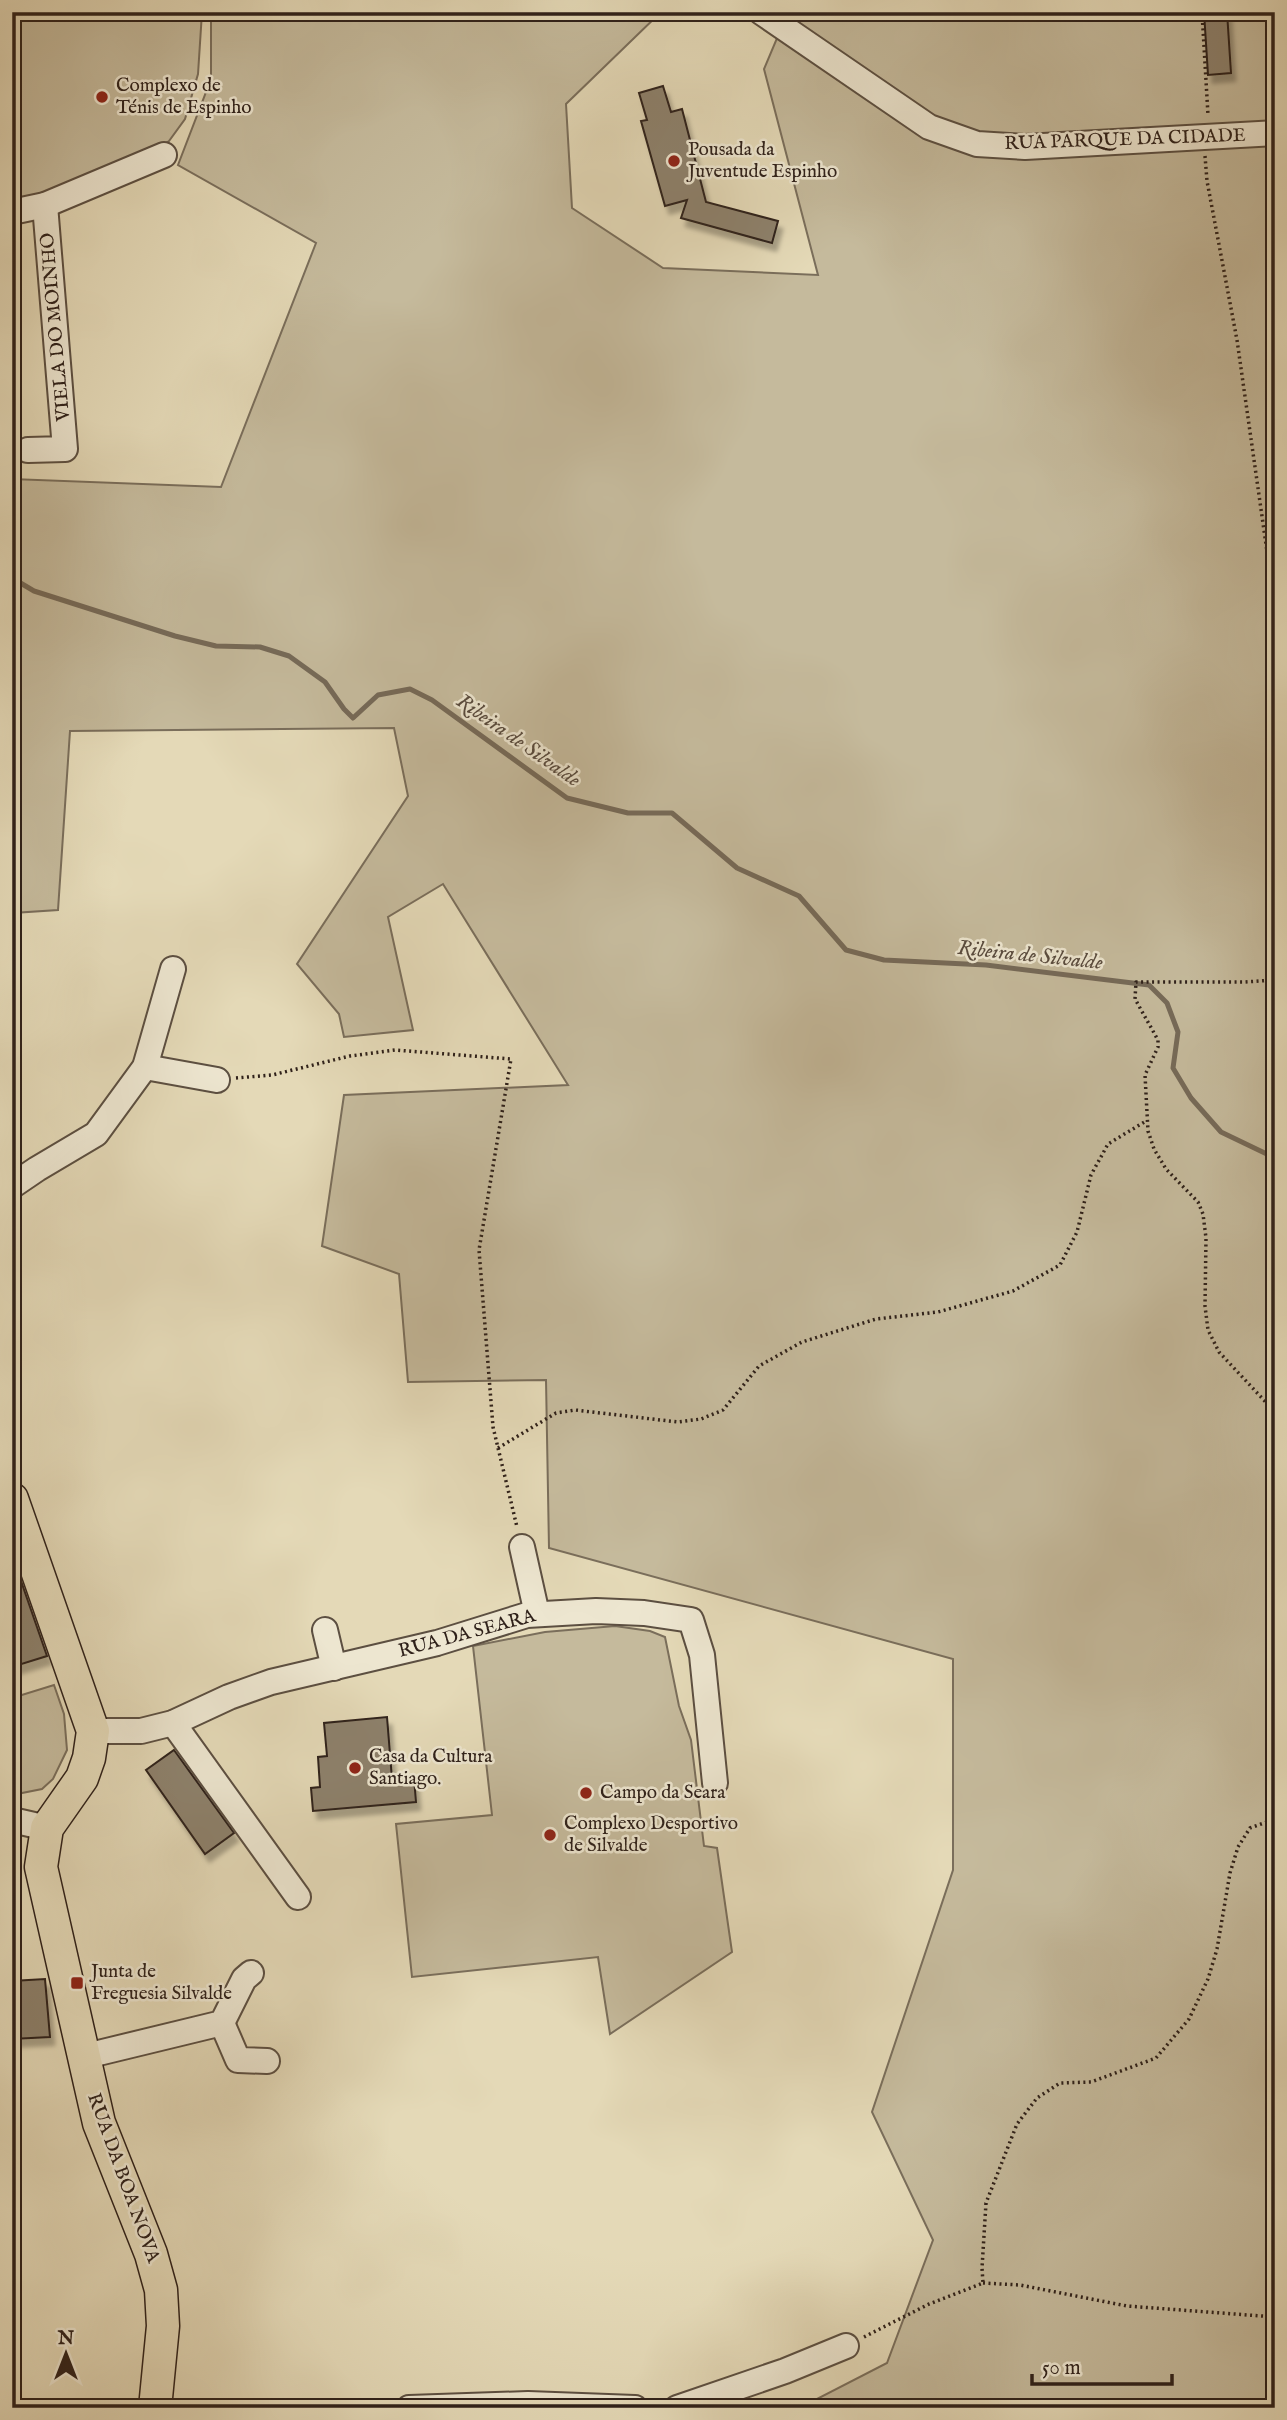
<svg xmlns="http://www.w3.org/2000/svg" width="1287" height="2420" viewBox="0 0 1287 2420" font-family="'IM FELL English',serif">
  <defs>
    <filter id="shadow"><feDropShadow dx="4.5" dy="8" stdDeviation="2" flood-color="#0004"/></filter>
  </defs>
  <rect width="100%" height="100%" fill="#e4d9b7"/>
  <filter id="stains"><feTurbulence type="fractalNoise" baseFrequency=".00286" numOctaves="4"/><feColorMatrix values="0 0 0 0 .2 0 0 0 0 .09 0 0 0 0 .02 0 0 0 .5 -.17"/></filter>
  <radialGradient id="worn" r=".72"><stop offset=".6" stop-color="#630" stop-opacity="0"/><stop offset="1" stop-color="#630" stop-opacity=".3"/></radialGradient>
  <g fill="#c5ba9c" stroke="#7a6e5b" stroke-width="2">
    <polygon points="12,12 202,12 198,74 185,119 169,141 146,156 12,205"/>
    <polygon points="211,12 661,12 566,104 572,208 663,268 818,275 764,69 788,12 1275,12 1275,2408 810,2408 809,2403 887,2363 933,2240 872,2112 953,1870 953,1659 549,1548 546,1380 408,1382 399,1274 322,1246 344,1095 568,1085 443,884 388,917 413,1030 344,1037 339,1014 297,964 408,796 394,728 70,731 58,910 13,913 12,942 12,479 221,487 316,243 178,165 211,79"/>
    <polygon points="615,1626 650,1631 665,1637 679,1706 691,1740 704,1846 717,1848 732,1952 610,2034 598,1957 412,1977 396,1824 492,1815 473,1646 545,1632"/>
    <polygon points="54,1685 64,1714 67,1750 53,1779 42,1789 12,1795 12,1698"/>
  </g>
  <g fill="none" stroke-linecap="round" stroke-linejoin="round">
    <polyline stroke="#766a58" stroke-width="5" points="12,578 34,591 175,636 216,646 260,647 289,656 325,682 344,709 353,718 378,695 410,689 432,700 567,798 628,813 672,813 737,868 799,896 846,950 884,960 986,965 1149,985 1167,1003 1178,1032 1173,1068 1191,1098 1221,1132 1275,1158"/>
  </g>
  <g fill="#8d816c" stroke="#2f211a" stroke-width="2" filter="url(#shadow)">
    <polygon points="1204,12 1227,12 1231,73 1208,75"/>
    <polygon points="663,86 671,112 682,109 706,202 778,221 772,243 681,218 687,200 665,206 641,121 647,120 639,93"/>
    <polygon points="12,1555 47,1656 12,1667"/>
    <polygon points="387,1717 392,1779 414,1778 416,1802 313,1811 311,1788 320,1787 318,1757 327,1756 324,1723"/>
    <polygon points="174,1750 234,1833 205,1854 146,1770"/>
    <polygon points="45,1979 50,2037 12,2039 12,1981"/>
  </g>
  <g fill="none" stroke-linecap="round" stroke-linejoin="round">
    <defs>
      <g id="minor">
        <polyline points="761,12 929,127 977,144 1025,147 1275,133"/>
        <polyline points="12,212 45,205 164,155"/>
        <polyline points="28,450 65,449 45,205"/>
        <polyline points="145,1067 217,1080"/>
        <polyline points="12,1186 37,1169 96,1134 145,1067 173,969"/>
        <polyline points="522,1547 537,1614"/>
        <polyline points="325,1630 334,1668"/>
        <polyline points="173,1723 298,1897"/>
        <polyline points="93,1731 141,1731 173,1723 229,1697 271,1682 437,1643 527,1615 596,1611 644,1613 691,1620 702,1655 715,1783"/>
        <polyline points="12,1820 47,1828"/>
        <polyline points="222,2023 238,2060 267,2061"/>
        <polyline points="82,2057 222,2023 244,1979 251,1973"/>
        <polyline points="409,2408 528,2404 635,2408"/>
        <polyline points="677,2408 785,2371 846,2346"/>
      </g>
      <polyline id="major" points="12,1499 93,1731 89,1758 82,1778 47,1828 41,1867 99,2123 151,2254 161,2290 163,2326 155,2408"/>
    </defs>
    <use href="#minor" stroke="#5c4f41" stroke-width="28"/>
    <use href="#major" stroke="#2f211a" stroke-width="35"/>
    <g stroke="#2f211a" stroke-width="3.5" stroke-dasharray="2 3.5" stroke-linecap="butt">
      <polyline points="729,12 741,22"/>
      <polyline points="1202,12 1208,115"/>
      <polyline points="1205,156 1207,181 1237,340 1275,608"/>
      <polyline points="1275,980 1245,982 1136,982 1135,999 1158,1040 1158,1047 1145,1075 1148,1131 1154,1149 1166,1169 1198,1202 1203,1214 1206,1238 1205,1306 1208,1330 1219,1352 1275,1412"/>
      <polyline points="236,1078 272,1075 350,1056 395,1050 511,1059 479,1250 493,1427 517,1527"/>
      <polyline points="498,1448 556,1413 575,1410 678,1422 701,1419 723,1410 759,1366 802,1342 876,1319 938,1312 1013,1291 1060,1265 1077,1232 1091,1175 1108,1144 1146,1121"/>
      <polyline points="983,2283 1020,2285 1127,2306 1275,2317"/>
      <polyline points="864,2337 929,2304 983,2283 982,2268 986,2203 1017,2124 1037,2098 1060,2083 1091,2082 1156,2058 1189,2019 1208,1979 1217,1949 1230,1873 1238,1847 1250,1828 1275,1819"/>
    </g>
    <use href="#minor" stroke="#ede6d0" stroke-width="24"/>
    <use href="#major" stroke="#e4d9b7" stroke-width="32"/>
  </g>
  <g fill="#8f2418" stroke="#ede6d0" stroke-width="2.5">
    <circle cx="102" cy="97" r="7"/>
    <circle cx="674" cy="161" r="7"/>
    <circle cx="355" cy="1768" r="7"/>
    <circle cx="586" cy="1793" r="7"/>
    <circle cx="550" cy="1835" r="7"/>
    <rect x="70" y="1976" width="14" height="14" rx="3.5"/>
  </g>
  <g text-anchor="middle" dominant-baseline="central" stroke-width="5" stroke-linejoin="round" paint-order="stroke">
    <g font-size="19" fill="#2f211a" stroke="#ede6d0" text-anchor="start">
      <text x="116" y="86">Complexo de<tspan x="116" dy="22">Ténis de Espinho</tspan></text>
      <text x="688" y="150">Pousada da<tspan x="688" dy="22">Juventude Espinho</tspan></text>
      <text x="369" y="1757">Casa da Cultura<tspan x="369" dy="22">Santiago.</tspan></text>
      <text x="600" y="1793">Campo da Seara</text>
      <text x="564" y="1824">Complexo Desportivo<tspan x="564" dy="22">de Silvalde</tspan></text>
      <text x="91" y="1972">Junta de<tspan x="91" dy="22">Freguesia Silvalde</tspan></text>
    </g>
    <g font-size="19" fill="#2f211a" stroke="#ede6d0">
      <text transform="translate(1125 140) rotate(-2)">RUA PARQUE DA CIDADE</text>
      <text transform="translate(56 327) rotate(-95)">VIELA DO MOINHO</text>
      <text transform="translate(467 1634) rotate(-15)">RUA DA SEARA</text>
      <text transform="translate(123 2178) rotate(70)">RUA DA BOA NOVA</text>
    </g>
    <g font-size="21" font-style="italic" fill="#594b3e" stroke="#ede6d0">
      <text transform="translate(518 741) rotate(35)">Ribeira de Silvalde</text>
      <text transform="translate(1030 956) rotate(6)">Ribeira de Silvalde</text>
    </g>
  </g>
  <rect width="1287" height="2420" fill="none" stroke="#e4d9b7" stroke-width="42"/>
  <rect x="14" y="14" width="1259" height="2392" fill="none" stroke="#2f211a" stroke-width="3.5"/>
  <rect x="21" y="21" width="1245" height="2378" fill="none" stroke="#2f211a" stroke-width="2"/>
  <g transform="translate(66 2354)" stroke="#ede6d0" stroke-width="5" paint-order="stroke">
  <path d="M0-5L12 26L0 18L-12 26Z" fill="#2f211a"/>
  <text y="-10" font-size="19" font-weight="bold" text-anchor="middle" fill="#2f211a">N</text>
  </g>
  <path d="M1032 2374v10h140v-10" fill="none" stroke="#2f211a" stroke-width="3.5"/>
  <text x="1042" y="2374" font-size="21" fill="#2f211a" stroke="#ede6d0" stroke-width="5" paint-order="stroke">50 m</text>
  <rect width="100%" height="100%" filter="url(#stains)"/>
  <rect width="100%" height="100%" fill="url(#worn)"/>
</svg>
